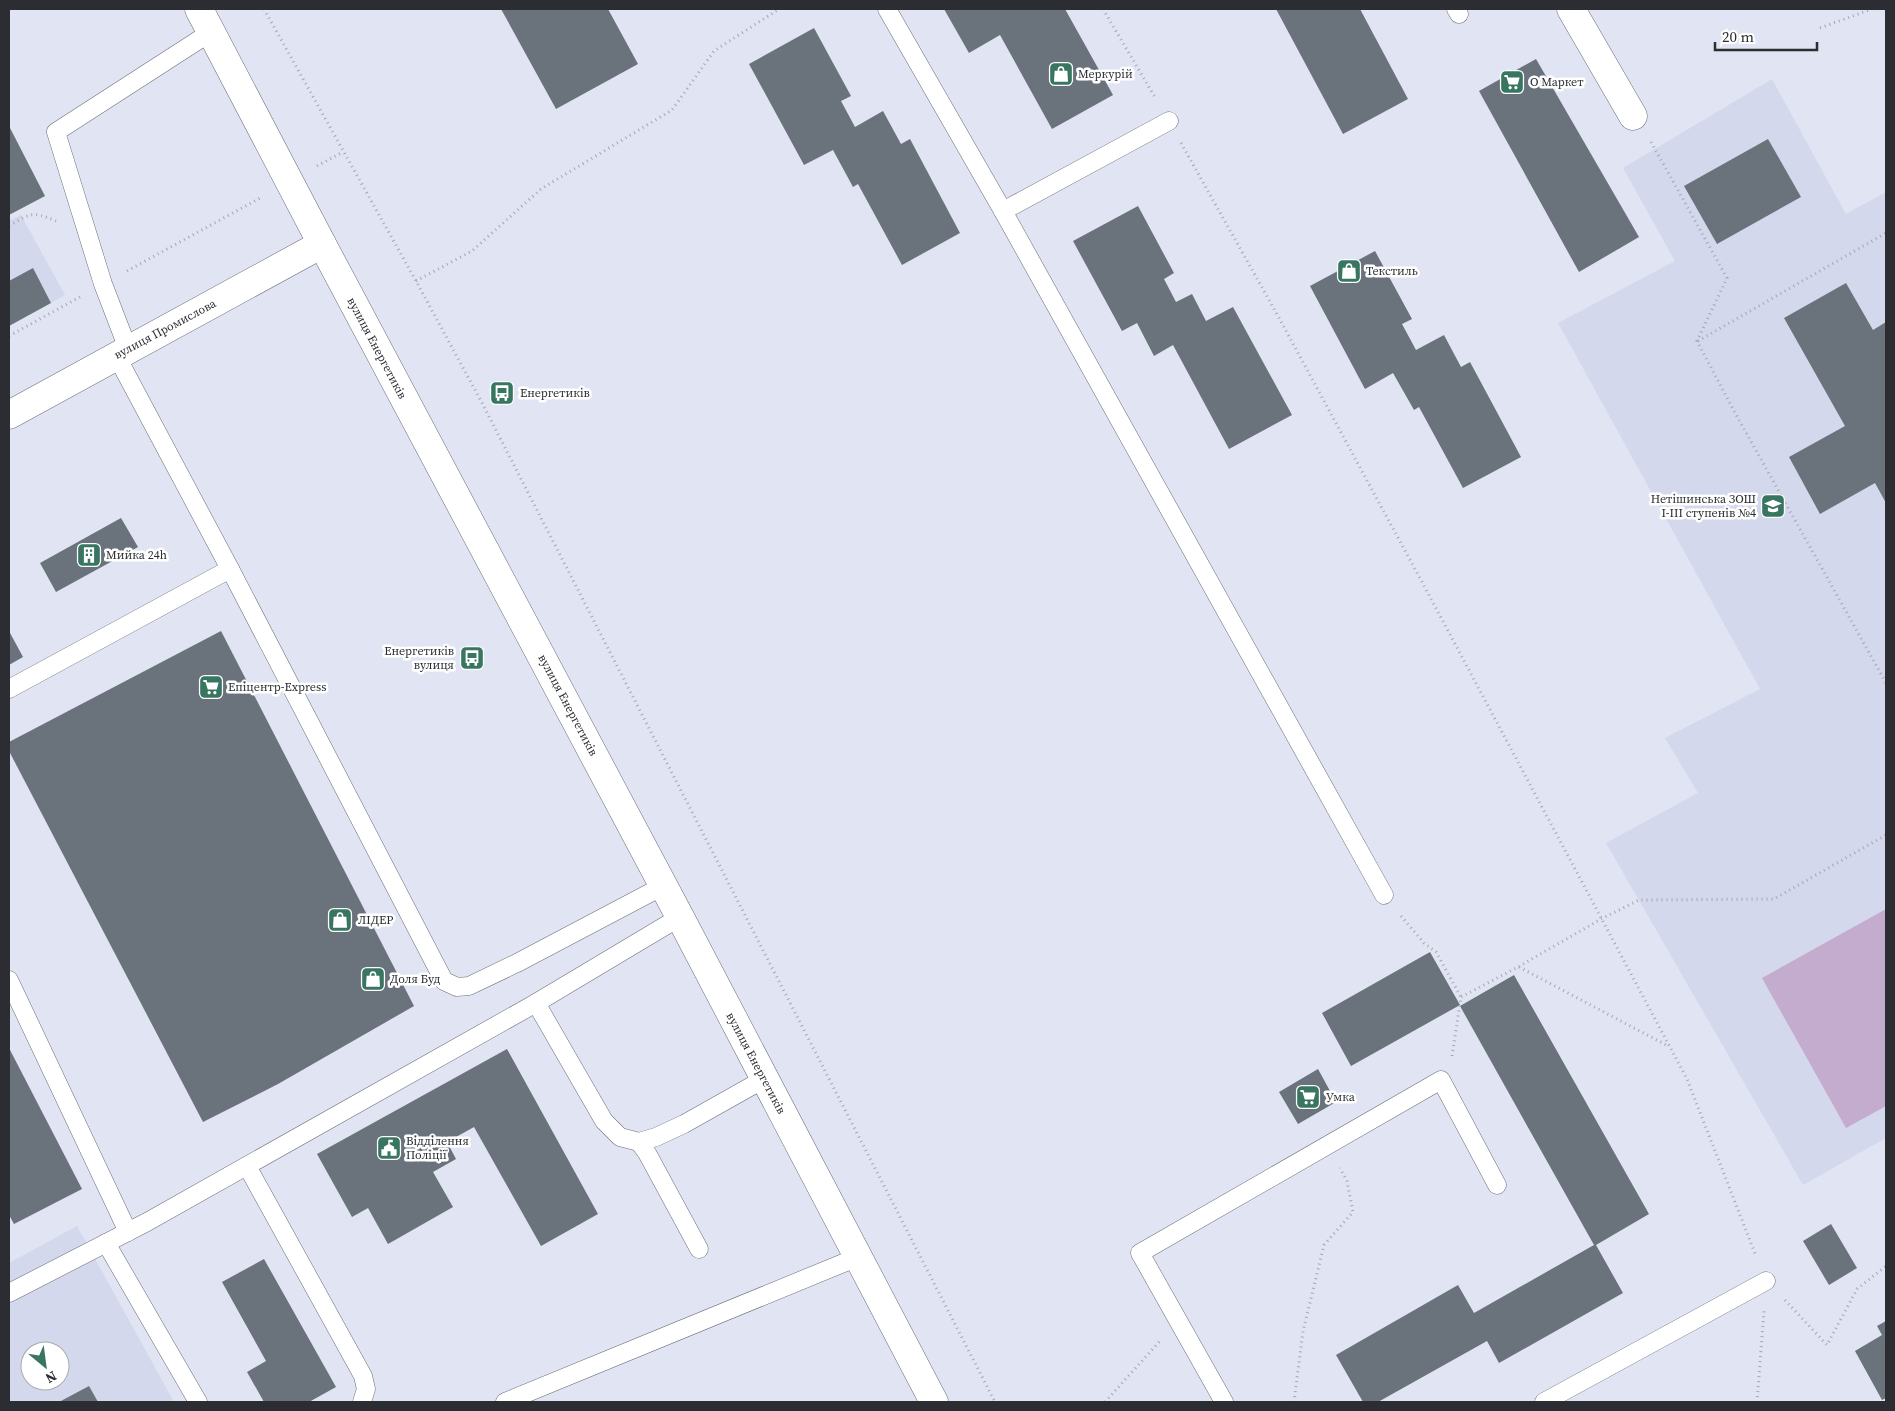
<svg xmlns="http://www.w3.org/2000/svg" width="1895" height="1411" viewBox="0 0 1895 1411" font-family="'Source Serif 4',serif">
  <rect width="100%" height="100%" fill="#e1e4f2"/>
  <g fill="#d4d8ec" fill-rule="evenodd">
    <polygon points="1772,79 1846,214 1886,192 1886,1138 1803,1185 1606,843 1698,793 1665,738 1760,689 1558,323 1675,261 1623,168"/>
    <polygon points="21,215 65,295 9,326 9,221"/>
    <path d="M 77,1226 L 174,1402 L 9,1402 L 9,1263 ZM 30,1351 L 60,1351 L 60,1381 L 30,1381 Z"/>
  </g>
  <polygon fill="#c3accd" points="1886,909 1886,1106 1846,1128 1762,978"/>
  <g fill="#6a727c">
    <polygon points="501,9 608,9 638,64 556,109"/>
    <polygon points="944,9 1065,9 1113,95 1052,129 1000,35 969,53"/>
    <polygon points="1276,9 1360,9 1408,99 1343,134"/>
    <polygon points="814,28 851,96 841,101 855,127 883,111 901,144 910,139 960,233 902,265 858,184 853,187 833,150 804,165 749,64"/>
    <polygon points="1536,59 1639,237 1579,272 1479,91"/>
    <polygon points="9,126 45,196 9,215"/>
    <polygon points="1768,139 1801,197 1717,244 1684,186"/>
    <polygon points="1138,206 1174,273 1164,279 1176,302 1192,294 1206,321 1233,307 1292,415 1229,449 1173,345 1154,356 1137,323 1122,331 1073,241"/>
    <polygon points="1375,251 1412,319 1402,324 1416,350 1444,335 1461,367 1470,362 1521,457 1463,488 1419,407 1414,410 1393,373 1365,389 1310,286"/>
    <polygon points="33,268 51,303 9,326 9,281"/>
    <polygon points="1846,283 1873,330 1886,322 1886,503 1875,483 1820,514 1789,457 1845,426 1784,318"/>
    <polygon points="121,518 138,547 56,592 40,563"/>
    <polygon points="9,631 23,657 9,665"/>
    <polygon points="221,631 414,1006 278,1084 203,1122 9,751 9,742"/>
    <polygon points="1430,952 1460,1005 1351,1066 1322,1013"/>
    <polygon points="1514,975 1649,1214 1596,1245 1623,1293 1499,1363 1487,1341 1378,1402 1363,1402 1336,1355 1458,1285 1474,1313 1594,1245 1460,1006"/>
    <polygon points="9,1048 82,1189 14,1224 9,1215"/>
    <polygon points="507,1049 598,1214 541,1246 474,1127 447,1142 456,1159 433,1172 453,1207 388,1244 368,1208 352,1217 317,1154"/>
    <polygon points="1318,1069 1336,1102 1298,1124 1279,1092"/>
    <polygon points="1831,1224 1857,1268 1829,1285 1803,1241"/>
    <polygon points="264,1259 336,1387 309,1402 264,1402 247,1372 266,1361 222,1282"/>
    <polygon points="1886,1321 1886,1398 1882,1400 1855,1351 1882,1335 1877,1326"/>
    <polygon points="89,1386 98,1402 59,1402"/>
  </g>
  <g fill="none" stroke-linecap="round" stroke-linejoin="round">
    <defs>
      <g id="lane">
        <polyline points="887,9 1003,211 1384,895"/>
        <polyline points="1456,9 1459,14"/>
        <polyline points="1003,211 1169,121"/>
        <polyline points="128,349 103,284 56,132 211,32"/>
        <polyline points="116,355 230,569 444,981 457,987 469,986 517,963 663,886"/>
        <polyline points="9,689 230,569"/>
        <polyline points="9,980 128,1232"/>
        <polyline points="536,1003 604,1121 620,1137 639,1142 656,1137 684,1124 764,1079"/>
        <polyline points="639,1142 647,1153 699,1249"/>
        <polyline points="247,1166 363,1376 366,1389 362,1402"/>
        <polyline points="106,1243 198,1402"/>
        <polyline points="9,1293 147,1222 536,1003 680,917"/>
        <polyline points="505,1402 858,1257"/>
        <polyline points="1224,1402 1140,1253 1441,1080 1497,1185"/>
        <polyline points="1544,1402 1766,1281"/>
      </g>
      <g id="street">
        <polyline points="1571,9 1633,116"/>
        <polyline points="9,415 322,244"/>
      </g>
      <polyline id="secondary" points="199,9 322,244 680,917 934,1402"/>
    </defs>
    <use href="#lane" stroke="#6b6e79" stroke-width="19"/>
    <use href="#street" stroke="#6b6e79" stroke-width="29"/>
    <use href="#secondary" stroke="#6b6e79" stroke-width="29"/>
    <g stroke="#a4a7b2" stroke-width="3" stroke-dasharray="1 4" stroke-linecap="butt">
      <polyline points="264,9 416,281 481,401 995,1402"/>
      <polyline points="1103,9 1156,99"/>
      <polyline points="1820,28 1872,9"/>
      <polyline points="1651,142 1727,278 1697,341 1734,411 1886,683"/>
      <polyline points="1181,143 1278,316 1422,582 1687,1079 1756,1256"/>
      <polyline points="317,166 343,152"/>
      <path d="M 9,226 C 30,213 32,211 56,221"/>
      <polyline points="127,271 262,197"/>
      <polyline points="416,281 472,251 541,189 672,110 714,51 779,9"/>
      <polyline points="9,336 80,297"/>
      <polyline points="1698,341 1886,233"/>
      <polyline points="1401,916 1424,943 1436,952 1461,997"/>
      <polyline points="1519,967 1668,1046"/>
      <polyline points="1452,1056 1461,997 1518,967 1601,919 1639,900 1774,899 1886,835"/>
      <polyline points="1785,1300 1827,1345 1857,1289 1886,1266"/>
      <polyline points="1105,1402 1160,1341"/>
      <polyline points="1294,1402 1303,1331 1324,1245 1353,1212 1347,1181 1340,1168"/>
      <polyline points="1757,1402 1764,1311"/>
    </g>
    <use href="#lane" stroke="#fff" stroke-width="18"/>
    <use href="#street" stroke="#fff" stroke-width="28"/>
    <use href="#secondary" stroke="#fff" stroke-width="28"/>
  </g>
  <defs>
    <symbol id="shop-square" viewBox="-11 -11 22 22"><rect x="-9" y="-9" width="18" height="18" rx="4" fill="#387662" stroke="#fff"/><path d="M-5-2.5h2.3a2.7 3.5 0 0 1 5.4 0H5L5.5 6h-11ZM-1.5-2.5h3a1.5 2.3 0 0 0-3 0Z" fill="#fff"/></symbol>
    <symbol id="supermarket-square" viewBox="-11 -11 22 22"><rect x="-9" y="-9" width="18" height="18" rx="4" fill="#387662" stroke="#fff"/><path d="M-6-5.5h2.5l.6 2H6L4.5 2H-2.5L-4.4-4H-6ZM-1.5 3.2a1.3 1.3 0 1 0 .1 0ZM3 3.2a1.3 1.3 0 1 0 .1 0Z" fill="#fff"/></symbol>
    <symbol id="bus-square" viewBox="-11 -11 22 22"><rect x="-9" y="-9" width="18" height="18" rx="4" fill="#387662" stroke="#fff"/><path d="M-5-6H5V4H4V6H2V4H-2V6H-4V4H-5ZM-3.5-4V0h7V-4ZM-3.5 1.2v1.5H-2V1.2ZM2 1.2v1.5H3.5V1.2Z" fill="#fff"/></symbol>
    <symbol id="school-square" viewBox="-11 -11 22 22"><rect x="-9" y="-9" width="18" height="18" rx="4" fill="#387662" stroke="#fff"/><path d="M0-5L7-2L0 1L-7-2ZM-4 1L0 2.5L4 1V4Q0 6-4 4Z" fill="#fff"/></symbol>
    <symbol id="building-square" viewBox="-11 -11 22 22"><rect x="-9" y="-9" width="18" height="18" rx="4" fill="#387662" stroke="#fff"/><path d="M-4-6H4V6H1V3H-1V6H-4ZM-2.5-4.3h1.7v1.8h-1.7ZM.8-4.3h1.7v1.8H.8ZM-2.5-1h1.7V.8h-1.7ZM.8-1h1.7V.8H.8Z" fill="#fff"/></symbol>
    <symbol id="civic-square" viewBox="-11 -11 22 22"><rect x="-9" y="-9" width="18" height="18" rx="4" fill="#387662" stroke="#fff"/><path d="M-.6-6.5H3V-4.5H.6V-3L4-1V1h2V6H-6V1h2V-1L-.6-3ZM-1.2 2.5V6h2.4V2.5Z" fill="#fff"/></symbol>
  </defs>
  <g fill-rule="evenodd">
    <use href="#shop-square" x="1047" y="60" width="28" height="28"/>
    <use href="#supermarket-square" x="1498" y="68" width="28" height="28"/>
    <use href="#shop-square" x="1335" y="257" width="28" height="28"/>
    <use href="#bus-square" x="488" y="379" width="28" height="28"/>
    <use href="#school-square" x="1759" y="492" width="28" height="28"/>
    <use href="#building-square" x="75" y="541" width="28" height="28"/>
    <use href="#bus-square" x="458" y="644" width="28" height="28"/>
    <use href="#supermarket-square" x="197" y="673" width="28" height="28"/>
    <use href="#shop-square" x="326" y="906" width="28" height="28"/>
    <use href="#shop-square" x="359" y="965" width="28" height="28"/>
    <use href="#supermarket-square" x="1294" y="1083" width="28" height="28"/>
    <use href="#civic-square" x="375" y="1134" width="28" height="28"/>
  </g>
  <g text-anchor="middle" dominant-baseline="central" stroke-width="5" stroke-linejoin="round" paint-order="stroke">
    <g font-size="12" fill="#2b2d32" stroke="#fff" text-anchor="start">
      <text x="1078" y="74">Меркурій</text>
      <text x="1530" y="82">О Маркет</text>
      <text x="1366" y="271">Текстиль</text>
      <text x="520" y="393">Енергетиків</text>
      <text x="1756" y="499" text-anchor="end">Нетішинська ЗОШ<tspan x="1756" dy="14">І-ІІІ ступенів №4</tspan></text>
      <text x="106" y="555">Мийка 24һ</text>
      <text x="454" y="651" text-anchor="end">Енергетиків<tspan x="454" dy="14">вулиця</tspan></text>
      <text x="228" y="687">Епіцентр-Express</text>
      <text x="358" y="920">ЛІДЕР</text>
      <text x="390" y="979">Доля Буд</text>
      <text x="1326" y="1097">Умка</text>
      <text x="406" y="1141">Відділення<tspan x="406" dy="14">Поліції</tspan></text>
    </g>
    <g font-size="12" fill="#2b2d32" stroke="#fff">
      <text transform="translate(165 329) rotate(-28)">вулиця Промислова</text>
      <text transform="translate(377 348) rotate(62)">вулиця Енергетиків</text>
      <text transform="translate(568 705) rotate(62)">вулиця Енергетиків</text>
      <text transform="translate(756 1063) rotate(62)">вулиця Енергетиків</text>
    </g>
  </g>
  <rect width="1895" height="1411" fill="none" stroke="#2b2d32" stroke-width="20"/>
  <g transform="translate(45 1366) rotate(151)"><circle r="24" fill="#ffffff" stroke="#aaabad"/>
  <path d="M0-4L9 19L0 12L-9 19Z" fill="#387662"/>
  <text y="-8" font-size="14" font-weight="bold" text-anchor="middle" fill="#2b2d32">N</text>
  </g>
  <path d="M1715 42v8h102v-8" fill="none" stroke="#2b2d32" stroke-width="2.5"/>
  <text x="1722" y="42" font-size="15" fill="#2b2d32" stroke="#ffffff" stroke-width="4" paint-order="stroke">20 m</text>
</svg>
